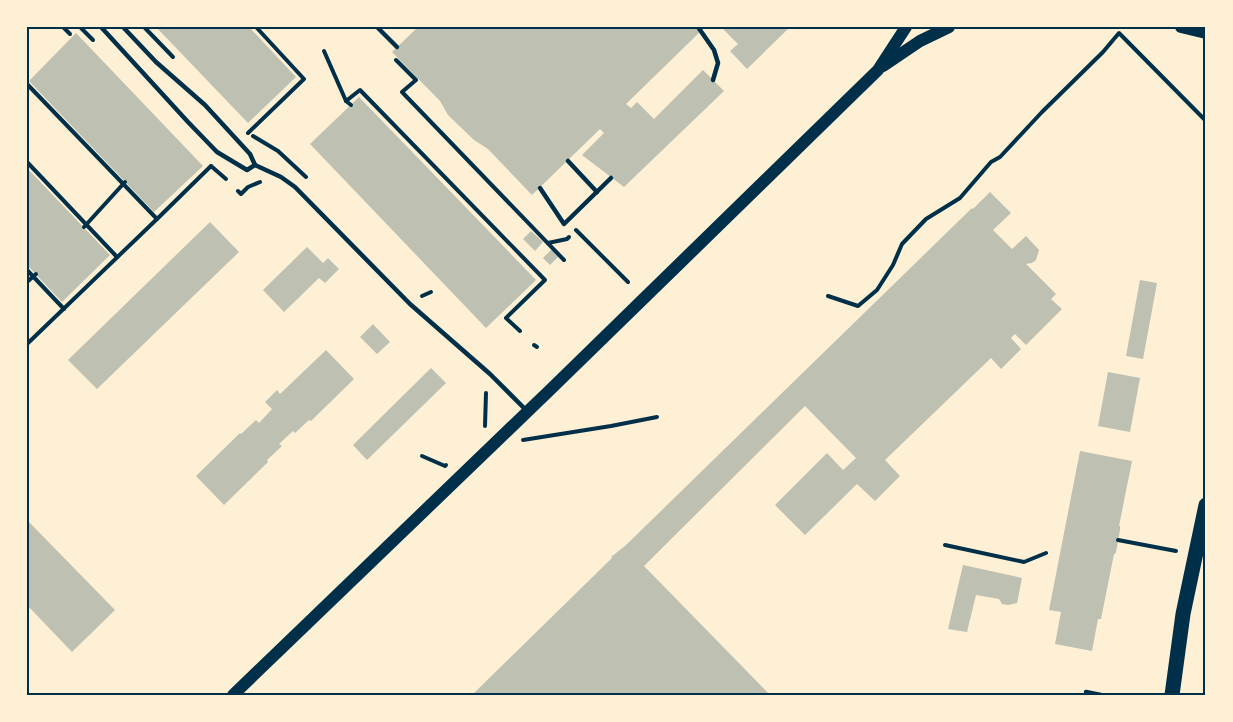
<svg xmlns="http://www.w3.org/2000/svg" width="1233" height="722" viewBox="0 0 1233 722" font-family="Signika,sans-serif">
  <rect width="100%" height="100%" fill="#fdf0d5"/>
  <g fill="#bec0b2">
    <polygon points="156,27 249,27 296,77 248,123"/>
    <polygon points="418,27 705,27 626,104 631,108 637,102 654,119 703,70 724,91 624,187 582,155 604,133 600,129 532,195 488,149 474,140 448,115 440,101 392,52"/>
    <polygon points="721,27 790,27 747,69 730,51 738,44"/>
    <polygon points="76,33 203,166 154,212 29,81"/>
    <polygon points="359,97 536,280 486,328 310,144"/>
    <polygon points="27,168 110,255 62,302 27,265"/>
    <polygon points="990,192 1011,213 993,230 1012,249 1026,236 1039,250 1036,260 1032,263 1026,264 1056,294 1051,299 1062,309 1026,345 1015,334 1011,338 1021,349 1001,369 991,358 885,460 900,476 875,501 857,484 805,535 775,505 827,453 843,470 856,458 805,406 644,566 770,695 472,695 612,558 611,557 625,546 972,208 973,209"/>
    <polygon points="210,222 239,252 97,389 68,360"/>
    <polygon points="531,231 543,242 535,251 523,239"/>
    <polygon points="307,247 323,263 328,258 339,269 325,283 319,278 284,312 263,290"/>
    <polygon points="552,249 559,256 550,265 543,258"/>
    <polygon points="1140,280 1157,283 1143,359 1126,356"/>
    <polygon points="373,324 390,342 377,354 360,337"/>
    <polygon points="326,350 354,379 311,421 309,420 295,433 293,431 279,444 282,446 267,460 268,462 224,505 196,476 240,433 241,434 256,420 259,423 272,409 265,402 277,390 280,394"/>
    <polygon points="431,368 446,383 367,460 353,445"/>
    <polygon points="1108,372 1140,378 1130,432 1098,426"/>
    <polygon points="1080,451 1132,461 1119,526 1120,526 1120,530 1116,552 1115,554 1114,554 1101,619 1098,619 1092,651 1055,644 1061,612 1049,610"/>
    <polygon points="27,520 115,610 72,652 27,605"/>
    <polygon points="963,565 1022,578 1017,603 1008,605 1002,604 999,599 976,595 967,632 948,629"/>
  </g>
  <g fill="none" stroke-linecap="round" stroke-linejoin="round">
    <g stroke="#003049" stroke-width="4">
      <polyline points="63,27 70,34"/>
      <polyline points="80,27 93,40"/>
      <polyline points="145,28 173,57"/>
      <polyline points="324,51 346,101 351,105"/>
      <polyline points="396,60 416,80 402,92 564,260"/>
      <polyline points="27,84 157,219 27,344"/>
      <polyline points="346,101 360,90 545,280 506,318 520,331"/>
      <polyline points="248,133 304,79 256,27"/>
      <polyline points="253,136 278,151 306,177"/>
      <polyline points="27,162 117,257"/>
      <polyline points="211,166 226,179"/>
      <polyline points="238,191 241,194 248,187 260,182"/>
      <polyline points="157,219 211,166"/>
      <polyline points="84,227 125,182"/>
      <polyline points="576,230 628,282"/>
      <polyline points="548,243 567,239 569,237"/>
      <polyline points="27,270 64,309"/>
      <polyline points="27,282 36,274"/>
      <polyline points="422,296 431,292"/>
      <polyline points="828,296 858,306 877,290 893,265 902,244 926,219 960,198 991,162 1000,157 1042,112 1103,52 1119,33 1206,121"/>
      <polyline points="534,345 537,347"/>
      <polyline points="485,426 486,393"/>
      <polyline points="523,440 611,426 657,417"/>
      <polyline points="422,456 445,466 446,465"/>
      <polyline points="1118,540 1176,551"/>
      <polyline points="945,545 1024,562 1046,553"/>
    </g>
    <g stroke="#003049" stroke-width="4.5">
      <polyline points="101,27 188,122 217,152 247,170 255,165"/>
      <polyline points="123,27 156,62 205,105 250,154 255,165 281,177 295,187 410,304 490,374 527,411"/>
      <polyline points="377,27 397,47"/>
      <polyline points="698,27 714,50 718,63 713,80"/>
      <polyline points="568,161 597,192"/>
      <polyline points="540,188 564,224 611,178"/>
      <polyline points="1086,692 1101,695"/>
    </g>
    <g stroke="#003049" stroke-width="12">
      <polyline points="1181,27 1206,33"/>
      <polyline points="883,66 920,41 949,27"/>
      <polyline points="233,695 552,388 878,70 906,27"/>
    </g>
    <polyline stroke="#003049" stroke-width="15" points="1172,695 1183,614 1206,505"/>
  </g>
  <rect width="1233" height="722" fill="none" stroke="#fdf0d5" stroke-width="57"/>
  <rect x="28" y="28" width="1176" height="666" fill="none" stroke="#003049" stroke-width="2"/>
</svg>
